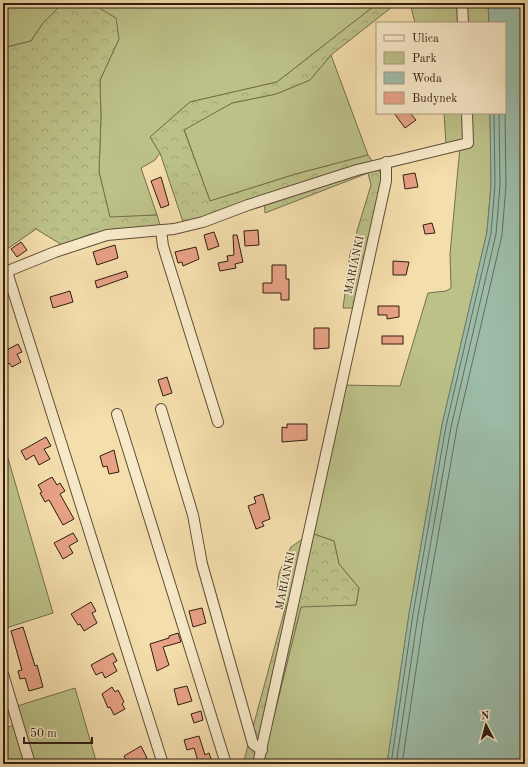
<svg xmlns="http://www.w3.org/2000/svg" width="528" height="767" viewBox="0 0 528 767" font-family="'Old Standard TT',serif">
  <defs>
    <pattern id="forest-crowns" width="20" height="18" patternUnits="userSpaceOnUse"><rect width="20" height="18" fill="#bcc188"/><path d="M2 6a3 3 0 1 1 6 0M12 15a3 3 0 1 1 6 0" fill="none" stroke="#a2a574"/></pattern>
  </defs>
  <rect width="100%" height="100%" fill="#f4deac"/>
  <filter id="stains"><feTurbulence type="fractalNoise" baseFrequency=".005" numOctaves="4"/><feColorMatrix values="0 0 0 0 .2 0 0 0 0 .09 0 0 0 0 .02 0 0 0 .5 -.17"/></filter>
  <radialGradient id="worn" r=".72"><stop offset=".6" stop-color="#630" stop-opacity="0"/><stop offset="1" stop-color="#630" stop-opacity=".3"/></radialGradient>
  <g fill="#bcc188" stroke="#766f4e">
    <polygon points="3,3 63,3 43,23 31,41 3,48"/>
    <polygon points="91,3 378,3 277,82 190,102 150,137 160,153 155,160 141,168 157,215 110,218 99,172 101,117 100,80 119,39 94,4"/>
    <polygon points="410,3 488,3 489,23 415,23"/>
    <polygon points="331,55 368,155 296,174 210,201 184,129 232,103 276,94 310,80"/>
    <polygon points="444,113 490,113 491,185 487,232 442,425 409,614 387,764 262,764 301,606 356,605 359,588 339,564 334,541 311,533 338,385 400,386 428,293 446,291 451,288 450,254 460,147 446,145"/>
    <polygon points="3,441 53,613 3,629"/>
    <polygon points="75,688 97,764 28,764 26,760 16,764 3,764 3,729 16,724 11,708"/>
  </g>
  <g fill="url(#forest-crowns)" stroke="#766f4e">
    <polygon points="63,3 91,3 116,18 119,39 100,80 101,117 99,172 110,217 157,215 160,225 91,234 62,245 36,229 3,252 3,139 6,123 3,109 3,48 31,41 43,23"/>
    <path d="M 378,3 L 397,3 L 331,55 L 310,80 L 276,94 L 232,103 L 184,130 L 210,201 L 296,174 L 368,155 L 383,177 L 353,308 L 343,308 L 350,254 L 371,185 L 368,173 L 265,213 L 264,195 C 236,202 211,218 183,222 L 160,153 L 150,137 L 190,102 L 277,82 Z"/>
    <polygon points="311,533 334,541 339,564 359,588 356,605 301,607 262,764 243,764 286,605 277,589 279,573 291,547"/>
  </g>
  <polygon fill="#9cbca8" stroke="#717c6c" points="488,3 525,3 525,764 387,764 409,614 442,425 487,232 491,185 490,113 505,113 505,23 489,23"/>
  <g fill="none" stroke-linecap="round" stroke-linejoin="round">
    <g stroke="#666c5e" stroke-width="1">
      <polyline points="391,764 413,614 446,426 491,233 495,185 494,113"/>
      <polyline points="396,764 418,615 451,427 496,234 500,185 499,113"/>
      <polyline points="402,764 424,616 457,428 502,235 506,185 505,111"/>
    </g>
  </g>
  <g fill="#e7a185" stroke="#301d13">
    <polygon points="394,113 410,113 416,120 405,128"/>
    <polygon points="415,173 418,187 405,189 403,175"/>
    <polygon points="161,177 169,205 161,208 151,181"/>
    <polygon points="432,223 435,233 425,234 423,225"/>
    <polygon points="258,230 259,245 245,246 244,231"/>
    <polygon points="214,232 219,246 208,250 204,235"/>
    <polygon points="233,235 237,235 243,262 235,264 236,268 220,271 218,263 228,261 227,256 234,255"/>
    <polygon points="21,242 27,250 17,257 11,249"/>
    <polygon points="115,245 118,258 97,265 93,252"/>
    <polygon points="196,247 199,259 183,266 182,262 178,263 175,252"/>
    <polygon points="393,261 409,262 406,275 393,275"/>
    <polygon points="272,265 286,265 286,279 289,279 289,300 281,300 281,293 263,293 263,283 272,283"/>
    <polygon points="126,271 128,277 97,288 95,281"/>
    <polygon points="70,291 73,302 53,308 50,297"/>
    <polygon points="378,306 399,306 399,317 387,319 387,315 378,315"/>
    <polygon points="314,328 329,328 329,348 314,349"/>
    <rect x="382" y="336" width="21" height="8"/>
    <polygon points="18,344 22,352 17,354 21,362 12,367 9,363 7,365 3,358 3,352"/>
    <polygon points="167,377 172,393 163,396 158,380"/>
    <polygon points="287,424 307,424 307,440 282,442 282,427 287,428"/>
    <polygon points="46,437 51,446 44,449 50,459 39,465 34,455 26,460 21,451"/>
    <polygon points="114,450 119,472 109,474 107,466 103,467 100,456"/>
    <polygon points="52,477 57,485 60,483 65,491 60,494 74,519 63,525 49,500 45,502 40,493 42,492 38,485"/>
    <polygon points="263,494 270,519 262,522 264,526 256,529 248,506 256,503 254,497"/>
    <polygon points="73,533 78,541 69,546 73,553 63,559 54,543"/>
    <polygon points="91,602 96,611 92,613 97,623 84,631 80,624 78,625 71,614"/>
    <polygon points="202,608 206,623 193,627 189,611"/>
    <polygon points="23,627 35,666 37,665 43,687 29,691 25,678 20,679 18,671 22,670 11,631"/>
    <polygon points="178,633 181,642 163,647 169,665 157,671 150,644 169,638 169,636"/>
    <polygon points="113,653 117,661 113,663 117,671 105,678 102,672 96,675 91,665"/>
    <polygon points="187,686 192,701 178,705 174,689"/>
    <polygon points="112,687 115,692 118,690 124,702 122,704 125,709 114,715 110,707 108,708 102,694"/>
    <polygon points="201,711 203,720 194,723 191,714"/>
    <polygon points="199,736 205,755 209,753 212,761 199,764 194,748 187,750 184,740"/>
    <polygon points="141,746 147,758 143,760 146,764 128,764 124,756"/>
  </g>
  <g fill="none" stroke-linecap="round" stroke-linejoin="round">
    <defs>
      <g id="minor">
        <polyline points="462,3 463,23"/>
        <polyline points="161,230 163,246 218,422"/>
        <polyline points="7,272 163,764"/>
        <polyline points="3,273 55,252 107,235 174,229 203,222 248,205 357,170 468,143 467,113"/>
        <polyline points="161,409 193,515 202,564 253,744 262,750"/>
        <polyline points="117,414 226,764"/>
        <polyline points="3,674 30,764"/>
        <polyline points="258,764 386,181 386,162"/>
      </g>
    </defs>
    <use href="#minor" stroke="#614d39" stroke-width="12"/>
    <use href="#minor" stroke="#f8eac9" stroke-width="10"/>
  </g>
  <g text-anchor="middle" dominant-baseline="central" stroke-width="3.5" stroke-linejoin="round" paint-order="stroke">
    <g font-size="11" fill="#301d13" stroke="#f8eac9">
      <text transform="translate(355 265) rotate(-78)">MARIANKI</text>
      <text transform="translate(286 581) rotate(-78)">MARIANKI</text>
    </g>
  </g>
  <rect width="528" height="767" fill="none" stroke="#f4deac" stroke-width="16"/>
  <rect x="4" y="4" width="520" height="759" fill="none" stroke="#301d13" stroke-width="2"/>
  <rect x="8" y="8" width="512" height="751" fill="none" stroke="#301d13"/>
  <rect x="376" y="22" width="130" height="92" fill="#f8eac9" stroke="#a89880"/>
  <rect x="384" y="35" width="20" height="6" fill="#f8eac9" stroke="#a89880"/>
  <text x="412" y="42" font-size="12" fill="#301d13">Ulica</text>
  <rect x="384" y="52" width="20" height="12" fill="#bcc188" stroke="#a89880"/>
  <text x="412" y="62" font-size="12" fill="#301d13">Park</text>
  <rect x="384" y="72" width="20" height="12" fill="#9cbca8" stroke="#a89880"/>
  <text x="412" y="82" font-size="12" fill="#301d13">Woda</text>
  <rect x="384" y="92" width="20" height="12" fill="#e7a185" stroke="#a89880"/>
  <text x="412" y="102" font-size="12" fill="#301d13">Budynek</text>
  <g transform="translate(486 725) rotate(354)" stroke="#f8eac9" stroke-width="3" paint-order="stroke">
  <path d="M0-3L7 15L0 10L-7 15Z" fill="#301d13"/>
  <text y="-6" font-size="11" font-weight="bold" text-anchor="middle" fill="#301d13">N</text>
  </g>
  <path d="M24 737v6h68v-6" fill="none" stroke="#301d13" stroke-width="2"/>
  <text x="30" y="737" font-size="12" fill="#301d13" stroke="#f8eac9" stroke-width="3" paint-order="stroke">50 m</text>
  <rect width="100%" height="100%" filter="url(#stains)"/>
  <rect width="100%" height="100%" fill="url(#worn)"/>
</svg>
